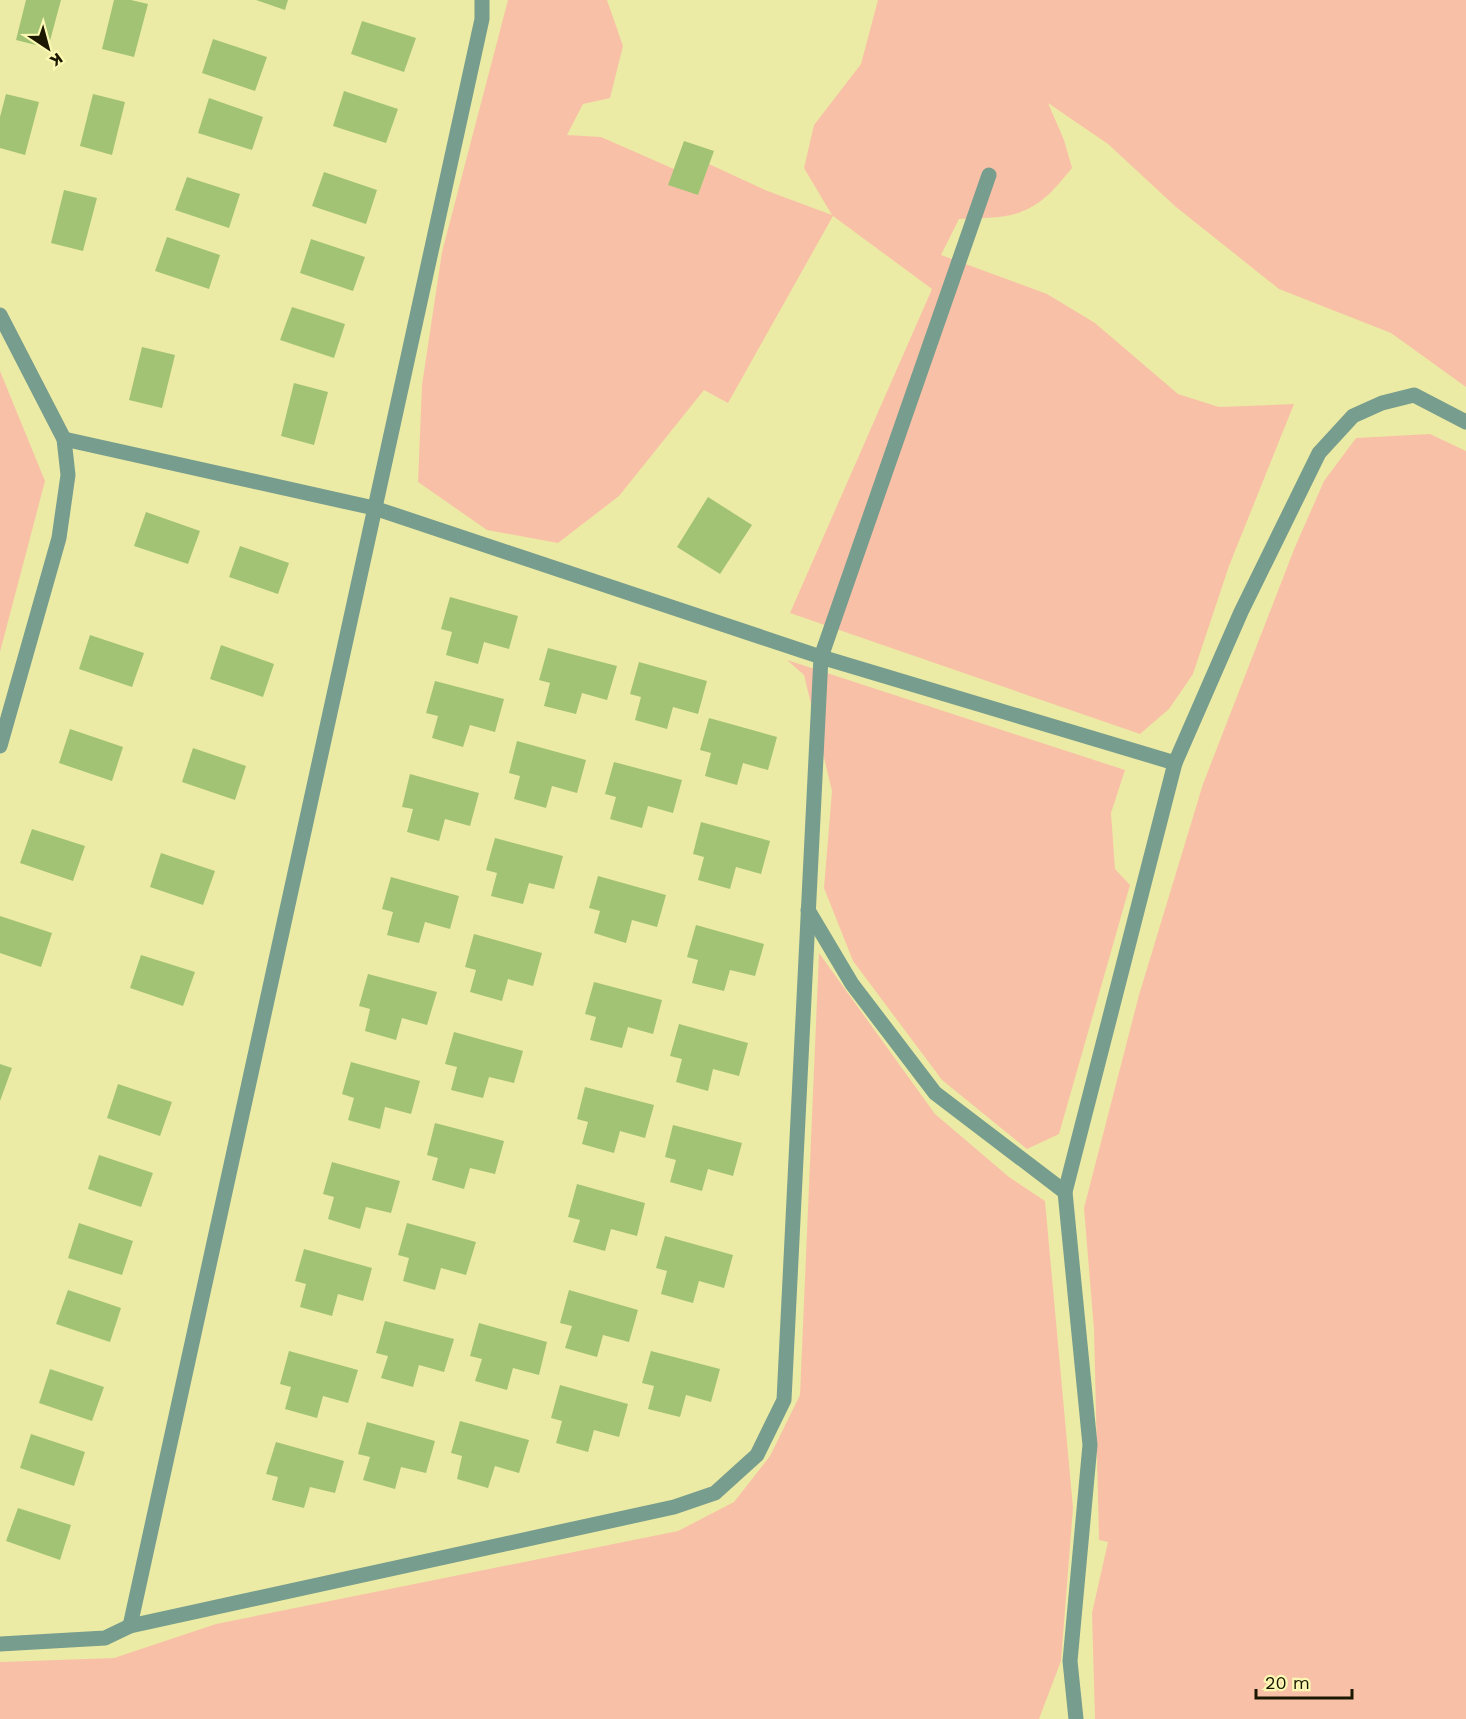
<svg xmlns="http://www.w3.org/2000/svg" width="1466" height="1719" viewBox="0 0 1466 1719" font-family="'Work Sans',sans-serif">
  <rect width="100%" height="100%" fill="#eceba5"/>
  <g fill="#f8c1a7">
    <path d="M 508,0 L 607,0 L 623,46 L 610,98 L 583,104 L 567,135 L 601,137 L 674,169 L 698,195 L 709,164 L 765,190 L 832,215 L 804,168 L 814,125 L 861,64 L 878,0 L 1466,0 L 1466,387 L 1391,333 L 1279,289 L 1176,207 L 1108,144 L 1048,103 L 1064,140 L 1072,168 C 1058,185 1044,203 1023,211 C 1006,219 978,218 959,219 L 941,255 L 1047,294 L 1095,323 L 1178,394 L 1219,407 L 1294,404 L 1229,566 L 1193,674 L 1169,709 L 1140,734 L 790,613 L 932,289 L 833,216 L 728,403 L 704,390 L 619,496 L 558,543 L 487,530 L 418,482 L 422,385 L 442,252 Z"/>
    <polygon points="0,371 45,481 0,652"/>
    <polygon points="1430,434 1466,451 1466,1719 1095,1719 1092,1613 1108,1542 1099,1540 1094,1330 1084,1208 1139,995 1203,784 1295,547 1324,481 1356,438"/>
    <polygon points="787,660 1125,770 1111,813 1115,869 1130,885 1059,1134 1027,1149 942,1080 853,961 824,888 832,791 804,675"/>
    <polygon points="819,953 935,1114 1009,1177 1045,1201 1073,1508 1061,1661 1039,1719 0,1719 0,1662 114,1658 216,1624 678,1531 734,1502 770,1456 800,1395"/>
  </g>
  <g fill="#a2c373">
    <polygon points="26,0 61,0 48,48 16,40"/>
    <polygon points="114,0 131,0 148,4 134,57 102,49"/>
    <polygon points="256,0 288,0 285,10"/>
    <polygon points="362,21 416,38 404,72 351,54"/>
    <polygon points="213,39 267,57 255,91 202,73"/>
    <polygon points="344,91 398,109 386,143 333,126"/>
    <polygon points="6,94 39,102 25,155 0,148 0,117"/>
    <polygon points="93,94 125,102 112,155 80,146"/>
    <polygon points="209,98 263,117 252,150 198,133"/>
    <polygon points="684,141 714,151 698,195 668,185"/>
    <polygon points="324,172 377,190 366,224 312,206"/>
    <polygon points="187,177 240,194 229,228 175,210"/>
    <polygon points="64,190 97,198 83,251 51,243"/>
    <polygon points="167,237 220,255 209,289 155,271"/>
    <polygon points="311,239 365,257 353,291 300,273"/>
    <polygon points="292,307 345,324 334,358 280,340"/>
    <polygon points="142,347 175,355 162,408 129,400"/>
    <polygon points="294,383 328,392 314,445 281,436"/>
    <polygon points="708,497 752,525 720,574 677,547"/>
    <polygon points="146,512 200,531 188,564 134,546"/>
    <polygon points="240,546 289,563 278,594 229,577"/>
    <polygon points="450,597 518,616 509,649 484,642 478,664 446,655 452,632 441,629"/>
    <polygon points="90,635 144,653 132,687 79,669"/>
    <polygon points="221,645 274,664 263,697 210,679"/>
    <polygon points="548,648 617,666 607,700 582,693 576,714 544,706 550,683 539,680"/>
    <polygon points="639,662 707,681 698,714 673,707 667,729 635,720 641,697 630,694"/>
    <polygon points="435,681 504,699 495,732 470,725 463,747 432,738 438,716 426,713"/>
    <polygon points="709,718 777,737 768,770 743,763 737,785 705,776 711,753 700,750"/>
    <polygon points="70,729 123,747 112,781 59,763"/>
    <polygon points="517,741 586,760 577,793 552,786 546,808 514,799 520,776 509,773"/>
    <polygon points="193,748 246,766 235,800 182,782"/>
    <polygon points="614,762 682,780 673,813 648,806 642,828 610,819 616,797 605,794"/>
    <polygon points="410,774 479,793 470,826 445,819 439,841 407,832 413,809 402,807"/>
    <polygon points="701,822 770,841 761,874 736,867 730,889 698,880 704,857 693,854"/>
    <polygon points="32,829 85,846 73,881 20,863"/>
    <polygon points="495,838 563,856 554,889 529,883 523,904 491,896 497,873 486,870"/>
    <polygon points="161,853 215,871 203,905 150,887"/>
    <polygon points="598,876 666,895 657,927 632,920 626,943 594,933 600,911 589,908"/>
    <polygon points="391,877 459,896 450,929 425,922 419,943 387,935 393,912 382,909"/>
    <polygon points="0,916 52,933 41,967 0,953"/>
    <polygon points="696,925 764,944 755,976 730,970 724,991 692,983 698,960 687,957"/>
    <polygon points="474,934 542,953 533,986 508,979 502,1001 470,992 476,970 465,967"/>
    <polygon points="141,955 195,972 183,1006 130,988"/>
    <polygon points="368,974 437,992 427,1025 402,1018 396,1040 365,1031 370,1009 359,1006"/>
    <polygon points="594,982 662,1000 653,1034 628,1027 622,1048 590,1040 596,1017 585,1014"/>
    <polygon points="679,1024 748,1043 739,1076 713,1069 708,1091 676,1082 682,1059 670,1056"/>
    <polygon points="454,1032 523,1051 514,1083 489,1077 483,1098 451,1090 457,1067 445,1064"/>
    <polygon points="351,1062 420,1081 411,1114 385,1107 380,1129 348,1120 354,1098 342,1094"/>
    <polygon points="0,1064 12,1068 0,1101"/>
    <polygon points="118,1084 172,1102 160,1136 107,1118"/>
    <polygon points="585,1087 654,1105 645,1138 620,1131 614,1153 582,1144 588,1122 577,1119"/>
    <polygon points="435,1123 504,1141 495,1174 470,1168 464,1189 432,1180 438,1158 427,1155"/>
    <polygon points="673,1125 742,1143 733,1176 708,1169 702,1191 670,1182 676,1160 665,1157"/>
    <polygon points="99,1155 153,1173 141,1207 88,1189"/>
    <polygon points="332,1162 400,1181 391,1213 366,1207 360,1229 328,1219 334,1197 323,1194"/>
    <polygon points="577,1184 645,1203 637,1236 611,1229 605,1251 573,1242 580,1220 568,1217"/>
    <polygon points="79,1223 133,1241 122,1275 68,1258"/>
    <polygon points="407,1223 476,1242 466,1275 441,1268 435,1290 403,1281 409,1258 398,1255"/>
    <polygon points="665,1236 733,1255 724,1288 699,1281 693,1303 661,1294 667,1271 656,1268"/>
    <polygon points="304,1249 372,1268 363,1301 338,1294 332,1316 300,1307 306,1284 295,1281"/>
    <polygon points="68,1290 121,1308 110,1342 56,1324"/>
    <polygon points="569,1290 638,1310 629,1342 603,1335 597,1357 565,1348 572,1326 560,1323"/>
    <polygon points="385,1321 454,1339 444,1372 419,1365 413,1387 381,1378 388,1356 376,1353"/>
    <polygon points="479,1323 547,1342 539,1375 513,1368 507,1390 475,1381 482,1359 470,1356"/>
    <polygon points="289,1351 358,1370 348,1403 323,1396 317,1418 285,1409 291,1387 280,1384"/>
    <polygon points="651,1351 720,1369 711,1402 686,1395 680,1417 648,1409 654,1386 642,1383"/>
    <polygon points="50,1369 104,1387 92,1421 39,1403"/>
    <polygon points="560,1385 628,1404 619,1437 594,1430 588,1452 556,1443 562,1421 551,1418"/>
    <polygon points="460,1421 529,1440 519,1473 495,1466 488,1488 457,1479 462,1456 451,1453"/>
    <polygon points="367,1422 435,1441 426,1473 401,1467 395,1489 363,1480 370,1457 358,1454"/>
    <polygon points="31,1434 85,1452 74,1486 20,1468"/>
    <polygon points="276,1442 344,1461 335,1493 310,1487 304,1508 272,1500 278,1477 266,1474"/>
    <polygon points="18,1508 71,1525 60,1560 6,1541"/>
  </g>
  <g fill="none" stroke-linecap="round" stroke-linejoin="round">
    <g stroke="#769d8d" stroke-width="15">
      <polyline points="0,315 64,439 68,475 59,538 0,746"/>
      <polyline points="64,439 374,508 821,657 1175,763"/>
      <polyline points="808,910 852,984 935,1093 1065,1192"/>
      <polyline points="130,1626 482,19 482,0"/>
      <polyline points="0,1644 105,1638 130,1626 674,1507 715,1493 757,1455 784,1400 821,657 989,175"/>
      <polyline points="1076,1719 1070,1661 1090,1445 1065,1192 1175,763 1241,612 1319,453 1353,416 1382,403 1414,395 1466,422"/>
    </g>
  </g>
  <g transform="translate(48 48) rotate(144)" stroke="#faf8b2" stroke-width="4.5" paint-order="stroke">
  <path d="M0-4.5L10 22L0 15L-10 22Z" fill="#1a1800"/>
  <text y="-9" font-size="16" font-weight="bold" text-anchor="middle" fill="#1a1800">K</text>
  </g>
  <path d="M1256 1689v9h96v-9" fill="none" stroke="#1a1800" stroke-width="3"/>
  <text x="1265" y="1689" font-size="18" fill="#1a1800" stroke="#faf8b2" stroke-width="4.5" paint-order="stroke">20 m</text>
</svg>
